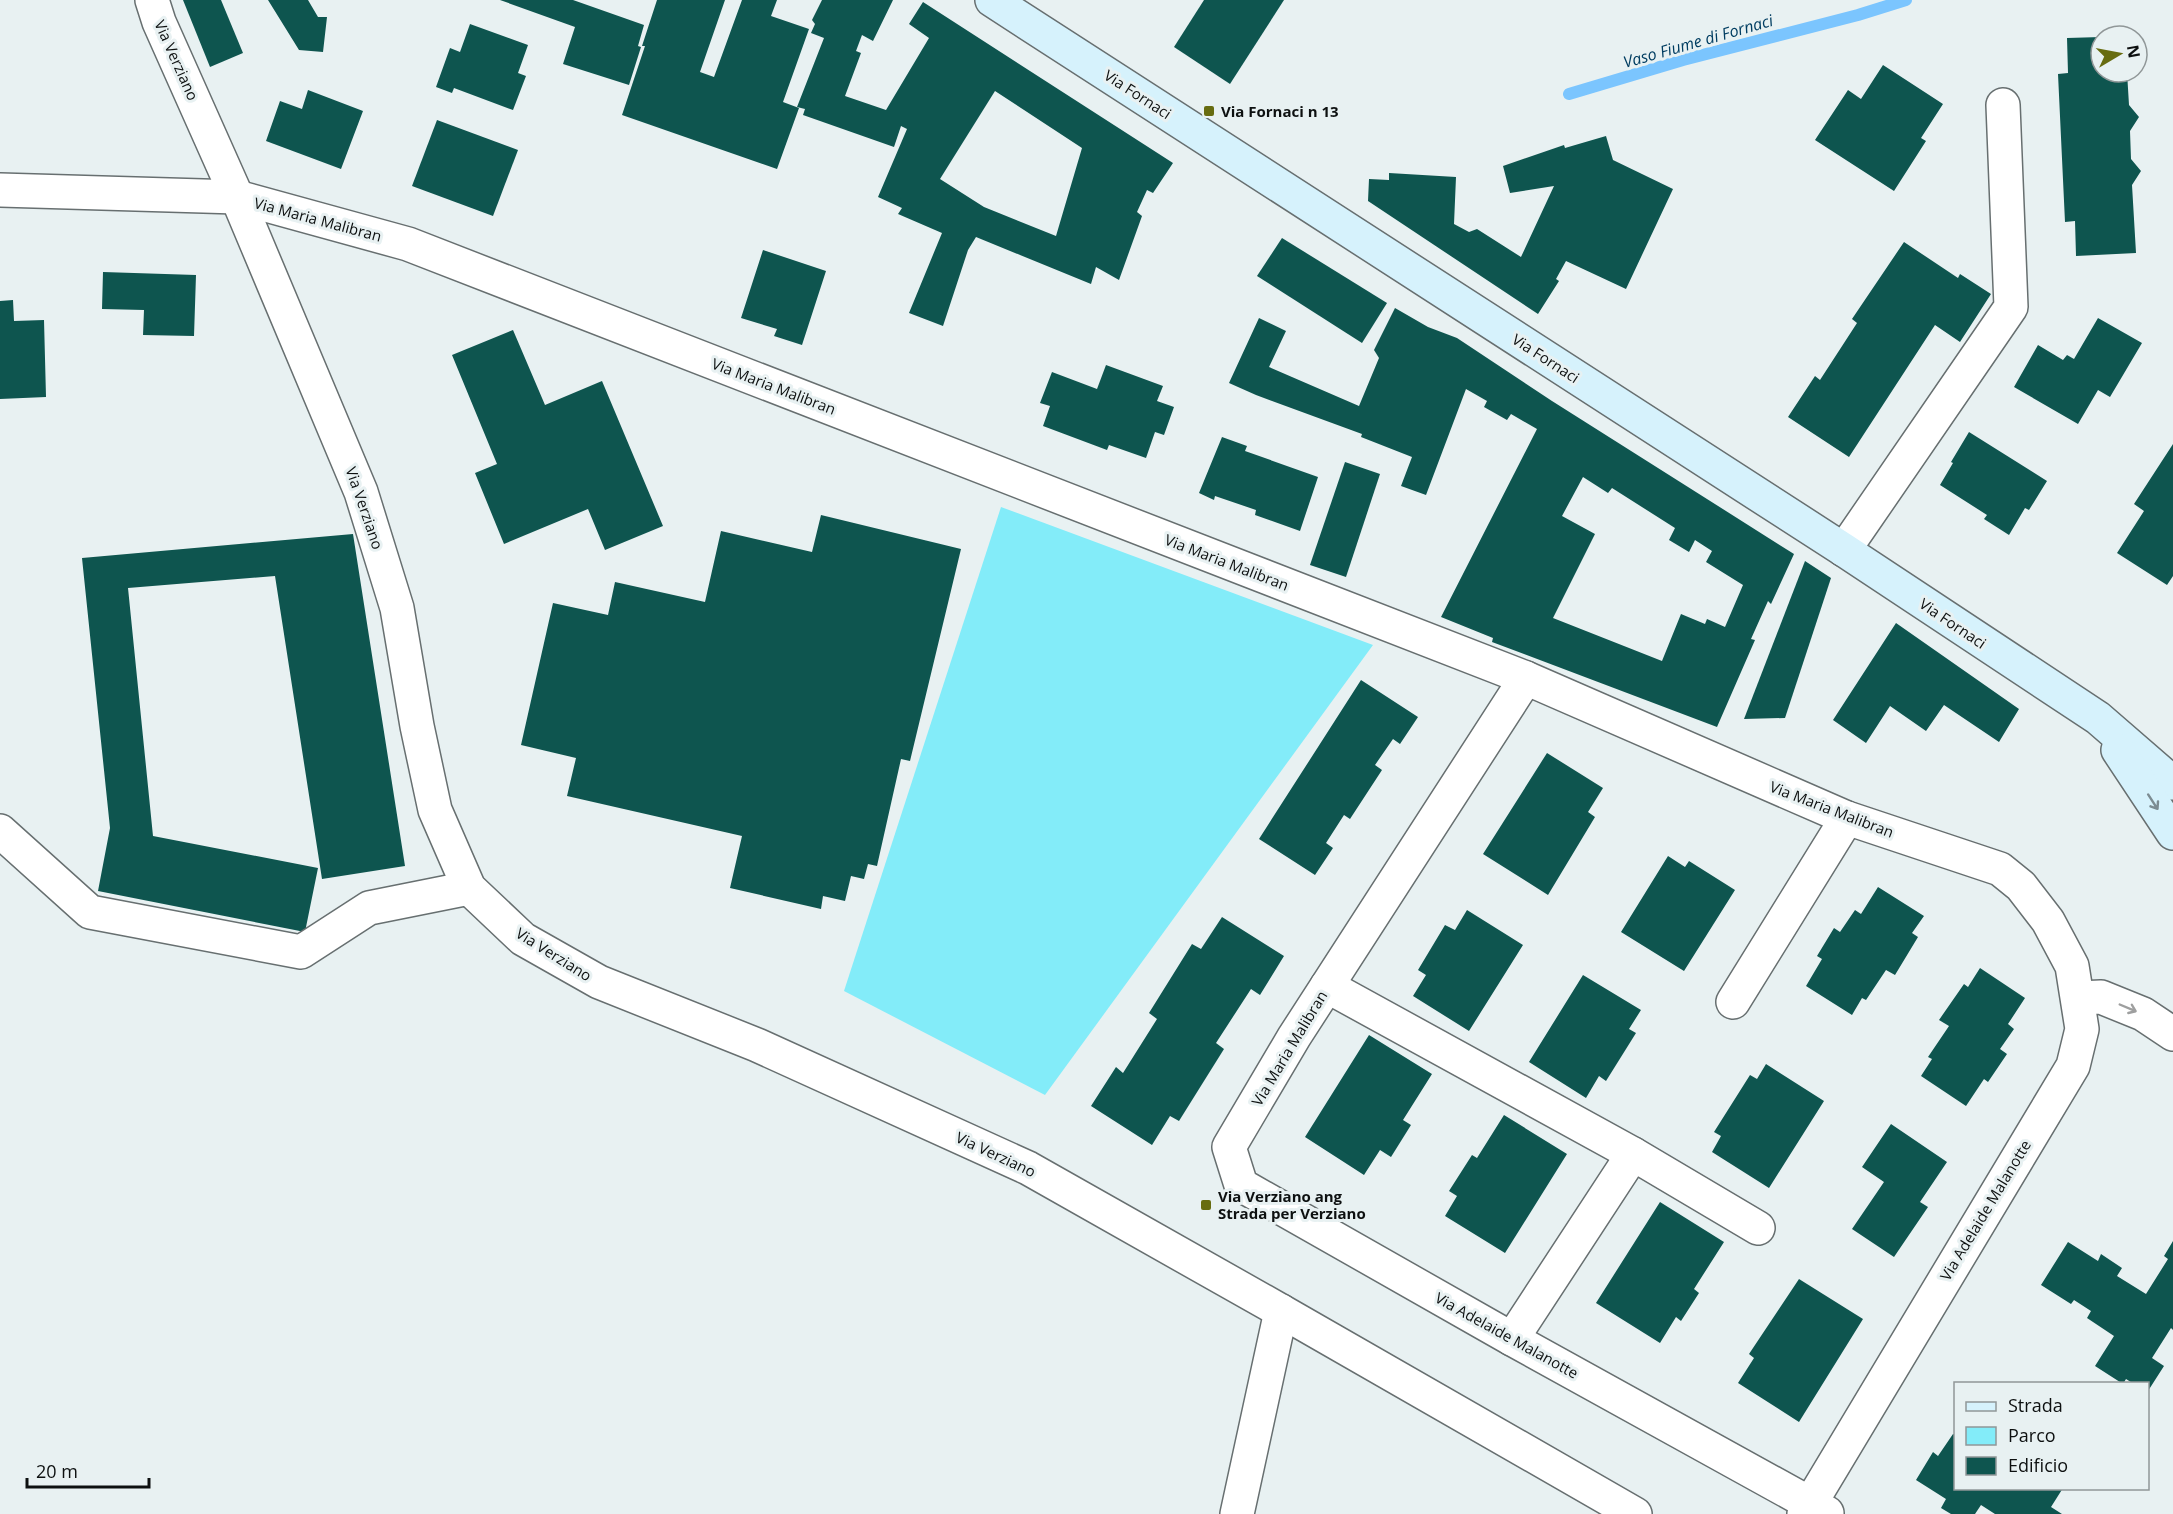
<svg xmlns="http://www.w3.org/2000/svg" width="2173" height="1514" viewBox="0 0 2173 1514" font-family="'Open Sans',sans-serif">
  <rect width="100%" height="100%" fill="#e8f1f2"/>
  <polygon fill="#83ecf9" points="1001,507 1373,645 1045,1095 844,991"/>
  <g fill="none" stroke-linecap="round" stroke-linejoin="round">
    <polyline stroke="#7bc5fe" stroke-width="12" points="1569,94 1683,60 1858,15 1906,0"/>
  </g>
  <g fill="#0e554f" fill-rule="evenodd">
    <polygon points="183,0 221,0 243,53 210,67"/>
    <polygon points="268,0 308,0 318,17 327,17 323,52 299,50"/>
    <polygon points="500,0 573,0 644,25 638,46 641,47 629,85 563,64 575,27"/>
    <polygon points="657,0 725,0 700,72 714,77 742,0 777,0 771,16 809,29 783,102 799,108 777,169 622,115 645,46 642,46"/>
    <path d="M 822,0 L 893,0 L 873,41 L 862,35 L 856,51 L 861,53 L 845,96 L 886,110 L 929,38 L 909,24 L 923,2 L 1173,163 L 1153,193 L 1147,190 L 1137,212 L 1142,216 L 1119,280 L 1096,267 L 1091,284 L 976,237 L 968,250 L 943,326 L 909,313 L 942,233 L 898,214 L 902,208 L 878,197 L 907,129 L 901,126 L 894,147 L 803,115 L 805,109 L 797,107 L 824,38 L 811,33 L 815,24 L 812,20 ZM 995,91 L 1082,148 L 1056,236 L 984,207 L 940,179 Z"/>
    <polygon points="1204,0 1284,0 1230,84 1174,47"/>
    <polygon points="470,24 528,45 518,73 526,76 513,110 454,88 452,93 436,87 450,48 460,52"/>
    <polygon points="2101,37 2101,72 2127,72 2129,105 2139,117 2130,131 2131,159 2141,171 2132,185 2136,253 2076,256 2075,221 2065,222 2058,74 2068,73 2067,38"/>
    <polygon points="1883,65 1943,104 1921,138 1926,141 1894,191 1815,140 1848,90 1861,99"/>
    <polygon points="308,90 363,111 341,169 266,141 280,101 302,109"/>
    <polygon points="437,120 518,150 493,216 412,186"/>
    <polygon points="1606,136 1613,160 1673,189 1626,289 1566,261 1556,279 1559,281 1538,314 1368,201 1369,179 1389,180 1389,173 1456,177 1454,224 1469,232 1477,229 1521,257 1554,186 1510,193 1503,166 1564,145 1565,148"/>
    <polygon points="1282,238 1387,303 1362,343 1257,276"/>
    <polygon points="1904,242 1958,278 1960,274 1991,294 1960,342 1935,325 1849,457 1788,417 1815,376 1820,380 1857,323 1852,319"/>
    <polygon points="763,250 826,271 802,345 774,336 777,329 741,318"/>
    <polygon points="103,272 196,275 194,336 143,335 144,310 102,309"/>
    <polygon points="13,300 14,321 44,320 46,397 0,399 0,301"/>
    <path d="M 1395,308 L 1428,327 L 1457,338 L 1552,401 L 1794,554 L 1771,604 L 1768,601 L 1751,639 L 1755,640 L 1717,727 L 1492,642 L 1493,638 L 1441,617 L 1537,429 L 1511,414 L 1507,420 L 1484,407 L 1487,401 L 1466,389 L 1426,495 L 1401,486 L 1412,457 L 1361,437 L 1362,434 L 1256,395 L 1229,383 L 1259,318 L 1286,331 L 1269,367 L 1359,406 L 1379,358 L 1374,350 ZM 1583,477 L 1608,493 L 1612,488 L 1675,528 L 1669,540 L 1689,552 L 1695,540 L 1712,551 L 1706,562 L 1743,585 L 1725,627 L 1707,619 L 1705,624 L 1681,614 L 1662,661 L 1553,618 L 1595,534 L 1562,516 Z"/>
    <polygon points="2098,318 2142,343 2110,397 2098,390 2078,424 2014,387 2038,345 2063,360 2067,355 2074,359"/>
    <polygon points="513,330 545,405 602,381 663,526 605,550 588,509 504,544 475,473 497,464 452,355"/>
    <polygon points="1106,365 1163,386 1157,401 1174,407 1164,435 1155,432 1146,458 1109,445 1107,450 1043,426 1050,406 1040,403 1052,372 1097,389"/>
    <polygon points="1969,432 2047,481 2029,510 2025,508 2009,535 1984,519 1987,515 1940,485 1953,463 1951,462"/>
    <polygon points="1222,437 1247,446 1245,451 1318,477 1300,531 1255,515 1256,510 1215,496 1214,500 1199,493"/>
    <polygon points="2173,444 2173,576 2167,585 2117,553 2144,511 2134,504"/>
    <polygon points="1345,462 1380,474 1346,577 1310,565"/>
    <polygon points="821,515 961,549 910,761 901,759 877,866 868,864 864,879 851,876 845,901 823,896 821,909 730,888 742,836 567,796 576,758 521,745 553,603 608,615 615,582 705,602 721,531 812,552"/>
    <polygon points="353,534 405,866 322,879 275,576 128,588 153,836 318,868 305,932 98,891 110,828 82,558"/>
    <polygon points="1805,561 1831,578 1785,718 1744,719"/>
    <polygon points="1896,623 2019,709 1999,742 1944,705 1926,731 1890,706 1866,743 1833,720"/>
    <polygon points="1361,680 1418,717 1400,744 1393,739 1375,765 1382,770 1350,819 1344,815 1326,843 1333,848 1315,875 1259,839"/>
    <polygon points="1547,753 1603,788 1588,812 1595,817 1548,895 1483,854"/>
    <polygon points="1668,856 1685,867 1689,861 1735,890 1684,971 1621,932"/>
    <polygon points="1878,887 1924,916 1912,933 1918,937 1895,975 1886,970 1866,1000 1862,998 1852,1015 1806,986 1822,959 1817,956 1834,928 1840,932 1855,910 1861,914"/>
    <polygon points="1467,910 1523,945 1469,1031 1413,996 1426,975 1418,970 1445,925 1455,930"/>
    <polygon points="1222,917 1284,956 1260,995 1251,989 1216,1043 1224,1049 1179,1121 1170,1116 1152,1145 1091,1106 1116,1067 1123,1073 1157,1019 1149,1013 1192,944 1201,949"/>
    <polygon points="1980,968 2025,998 2008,1024 2014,1029 2000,1049 2007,1054 1988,1082 1984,1079 1966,1106 1921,1076 1932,1059 1928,1057 1949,1026 1939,1020 1964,984 1968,987"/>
    <polygon points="1583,975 1641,1010 1629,1029 1636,1033 1606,1081 1599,1076 1586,1098 1529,1062"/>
    <polygon points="1369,1035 1432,1074 1403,1120 1411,1125 1391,1157 1380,1150 1364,1175 1305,1137"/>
    <polygon points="1766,1064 1824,1101 1769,1188 1712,1152 1721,1136 1714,1132 1750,1075 1757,1079"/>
    <polygon points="1504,1115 1567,1154 1505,1253 1445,1216 1457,1196 1449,1191 1472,1155 1477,1158"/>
    <polygon points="1891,1124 1947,1162 1920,1202 1928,1207 1894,1257 1852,1229 1884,1182 1862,1167"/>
    <polygon points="1660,1202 1724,1242 1694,1289 1699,1293 1681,1321 1676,1317 1660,1343 1596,1303"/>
    <polygon points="2173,1241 2173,1330 2171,1328 2152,1358 2164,1366 2148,1391 2148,1384 2134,1384 2126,1379 2123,1384 2095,1366 2114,1336 2087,1318 2091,1311 2074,1300 2071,1304 2041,1285 2068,1242 2098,1261 2101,1254 2122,1268 2117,1276 2146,1294 2168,1259 2164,1256"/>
    <polygon points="1799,1279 1863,1319 1799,1422 1738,1383 1754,1358 1749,1354"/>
    <polygon points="1953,1434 1956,1435 1956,1488 2063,1488 2051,1507 2062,1514 1995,1514 1981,1505 1975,1514 1951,1514 1941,1508 1946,1499 1916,1480 1933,1452 1938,1456"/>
  </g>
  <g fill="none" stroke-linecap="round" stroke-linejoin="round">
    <defs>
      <g id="street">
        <polyline points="152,0 159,22 237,197 361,492 397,608 417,726 435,810 469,888 523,939 599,982 757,1045 1028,1168 1281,1311 1635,1514"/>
        <polyline points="0,190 237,197 408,244 1526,678 1847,818 2000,869 2021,886 2048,921 2072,966 2082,1029 2073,1066 1804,1514"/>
        <polyline points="1844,550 2011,307 2003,105"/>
        <polyline points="1526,678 1294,1037 1229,1147 1241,1185 1512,1339 1827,1513"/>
        <polyline points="0,831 90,912 301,952 369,908 469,888"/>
        <polyline points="1327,986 1633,1154 1758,1228"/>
        <polyline points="2079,998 2101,997 2143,1014 2173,1034"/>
        <polyline points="1733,1002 1847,818"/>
        <polyline points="1512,1339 1633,1154"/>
        <polyline points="1237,1514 1281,1311"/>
      </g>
      <g id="secondary">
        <polyline points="992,0 1844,550 2098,718 2173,783"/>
        <polyline points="2118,750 2173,833"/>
      </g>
    </defs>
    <use href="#street" stroke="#676f70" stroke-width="36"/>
    <use href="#secondary" stroke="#676f70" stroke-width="36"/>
    <use href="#street" stroke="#fff" stroke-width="33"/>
    <use href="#secondary" stroke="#d6f2fc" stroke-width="33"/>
  </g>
  <defs><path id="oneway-shaft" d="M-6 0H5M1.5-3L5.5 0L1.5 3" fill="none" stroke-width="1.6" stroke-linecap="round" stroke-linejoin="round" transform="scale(1.5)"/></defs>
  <use stroke="#7c8c92" href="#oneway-shaft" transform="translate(2153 802) rotate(57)"/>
  <use stroke="#9e9f9f" href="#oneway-shaft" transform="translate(2128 1008) rotate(23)"/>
  <g fill="#676c10" stroke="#e8f1f2" stroke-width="2">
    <rect x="1203" y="105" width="12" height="12" rx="3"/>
    <rect x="1200" y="1199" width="12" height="12" rx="3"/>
  </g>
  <g text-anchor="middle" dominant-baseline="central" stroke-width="6" stroke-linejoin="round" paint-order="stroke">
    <g font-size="15" fill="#0d1010" stroke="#e8f1f2">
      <text transform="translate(177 60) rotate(66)">Via Verziano</text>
      <text transform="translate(1138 94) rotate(33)">Via Fornaci</text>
      <text transform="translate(318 219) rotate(15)">Via Maria Malibran</text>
      <text transform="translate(1546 358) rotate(33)">Via Fornaci</text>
      <text transform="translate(774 386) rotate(21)">Via Maria Malibran</text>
      <text transform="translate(365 508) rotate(71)">Via Verziano</text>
      <text transform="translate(1227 562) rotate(21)">Via Maria Malibran</text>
      <text transform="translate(1953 623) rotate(34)">Via Fornaci</text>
      <text transform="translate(1832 809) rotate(21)">Via Maria Malibran</text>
      <text transform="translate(554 954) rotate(32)">Via Verziano</text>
      <text transform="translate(1289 1048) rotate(-59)">Via Maria Malibran</text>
      <text transform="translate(996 1154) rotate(25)">Via Verziano</text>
      <text transform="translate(1985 1210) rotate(-59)">Via Adelaide Malanotte</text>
      <text transform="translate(1507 1335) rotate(29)">Via Adelaide Malanotte</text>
    </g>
    <g font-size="15" font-weight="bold" fill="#0d1010" stroke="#e8f1f2" text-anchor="start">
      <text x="1221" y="111">Via Fornaci n 13</text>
      <text x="1218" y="1196">Via Verziano ang<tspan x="1218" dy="17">Strada per Verziano</tspan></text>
    </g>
    <g font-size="16" font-style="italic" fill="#003d61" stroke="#e8f1f2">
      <text transform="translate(1698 41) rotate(-16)">Vaso Fiume di Fornaci</text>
    </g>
  </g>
  <rect x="1954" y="1382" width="195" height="108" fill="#e8f1f2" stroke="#909798" stroke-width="1.5"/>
  <rect x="1966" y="1402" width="30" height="9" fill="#d6f2fc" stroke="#909798" stroke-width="1.5"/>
  <text x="2008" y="1412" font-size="18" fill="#0d1010">Strada</text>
  <rect x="1966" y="1427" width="30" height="18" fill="#83ecf9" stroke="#909798" stroke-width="1.5"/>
  <text x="2008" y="1442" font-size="18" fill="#0d1010">Parco</text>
  <rect x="1966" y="1457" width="30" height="18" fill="#0e554f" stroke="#909798" stroke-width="1.5"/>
  <text x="2008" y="1472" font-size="18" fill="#0d1010">Edificio</text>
  <g transform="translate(2119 54) rotate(80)"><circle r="28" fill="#e8f1f2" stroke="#909798" stroke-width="1.5"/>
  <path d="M0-4.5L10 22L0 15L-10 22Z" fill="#676c10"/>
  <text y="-9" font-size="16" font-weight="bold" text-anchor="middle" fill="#0d1010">N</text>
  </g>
  <path d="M27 1478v9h122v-9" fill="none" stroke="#0d1010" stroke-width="3"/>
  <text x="36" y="1478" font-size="18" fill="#0d1010" stroke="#e8f1f2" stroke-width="4.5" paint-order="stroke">20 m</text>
</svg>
